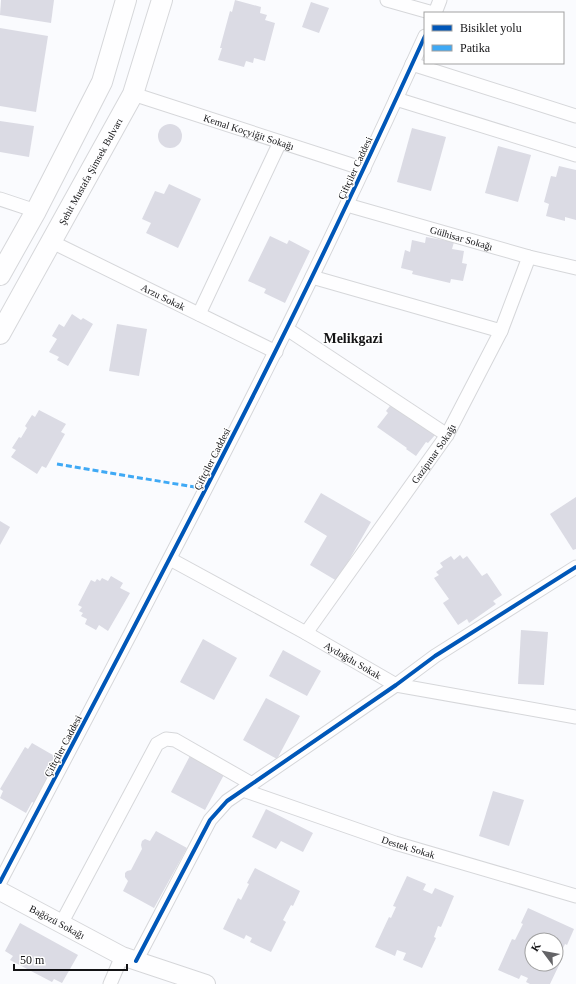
<svg xmlns="http://www.w3.org/2000/svg" width="576" height="984" viewBox="0 0 576 984" font-family="'Times New Roman',serif">
  <rect width="100%" height="100%" fill="#fafbfe"/>
  <g fill="#dbdbe4" fill-rule="evenodd">
    <polygon points="1,0 54,0 51,23 0,15"/>
    <polygon points="235,0 261,7 260,13 267,15 265,20 275,23 265,61 254,58 253,63 246,61 244,67 218,60 222,48 220,48 230,11 232,12"/>
    <polygon points="311,2 329,8 319,33 302,27"/>
    <polygon points="0,28 48,36 36,112 0,106"/>
    <polygon points="0,121 34,126 29,157 0,152"/>
    <circle cx="170" cy="136" r="12"/>
    <polygon points="412,128 446,137 431,191 397,182"/>
    <polygon points="498,146 531,155 518,202 485,193"/>
    <polygon points="559,166 576,170 576,220 565,217 565,221 546,216 549,204 544,202 551,176 556,177"/>
    <polygon points="169,184 201,199 178,248 146,233 151,223 142,219 155,191 164,194"/>
    <polygon points="270,236 287,244 289,240 310,251 285,303 264,293 266,289 248,281"/>
    <polygon points="426,237 454,242 452,249 464,251 462,263 467,264 463,281 451,279 450,283 412,274 413,271 401,268 405,250 410,252 412,240 425,243"/>
    <polygon points="72,314 81,320 83,318 93,324 68,366 57,360 59,357 49,352 57,339 52,336 59,324 64,327"/>
    <polygon points="117,324 147,329 139,376 109,371"/>
    <polygon points="393,402 435,435 428,443 426,442 416,456 406,449 407,448 377,427 388,413 386,411"/>
    <polygon points="39,410 66,424 61,432 65,434 46,468 42,466 37,474 11,457 16,450 12,448 19,437 21,438 27,428 25,426 32,415 35,417"/>
    <polygon points="321,493 371,522 337,581 310,565 327,536 304,522"/>
    <polygon points="576,497 576,549 573,550 550,514"/>
    <polygon points="0,521 10,527 0,545"/>
    <polygon points="460,555 463,559 467,556 482,576 487,573 502,595 493,601 496,604 469,623 467,619 458,625 443,603 449,599 434,578 439,575 436,572 443,567 440,563 451,556 454,560"/>
    <polygon points="111,576 123,583 120,588 130,593 108,631 99,625 96,630 85,624 87,619 81,616 83,613 79,611 82,607 78,605 91,580 95,582 97,579 100,581 102,578 108,581"/>
    <polygon points="521,630 548,632 544,685 518,684"/>
    <polygon points="203,639 237,658 214,700 180,682"/>
    <polygon points="283,650 321,671 307,696 269,676"/>
    <polygon points="266,698 300,716 277,759 243,740"/>
    <polygon points="32,743 58,758 52,769 56,771 37,804 32,802 26,813 0,798 3,791 0,789 25,747 28,749"/>
    <polygon points="192,752 226,771 205,810 171,792"/>
    <polygon points="493,791 524,800 509,846 479,836"/>
    <polygon points="266,809 313,833 303,852 281,841 276,849 252,837"/>
    <polygon points="156,831 187,848 154,908 123,891 128,881 125,877 125,873 127,871 131,870 142,849 141,845 142,841 145,839 150,841"/>
    <polygon points="255,868 300,891 293,906 291,905 283,920 286,922 271,952 250,942 252,938 246,935 244,939 223,929 238,898 241,900 249,884 247,883"/>
    <polygon points="407,876 426,884 423,890 432,894 435,888 454,896 441,927 438,926 434,937 436,938 422,968 403,960 406,953 397,950 395,956 375,947 389,917 391,918 396,907 393,906"/>
    <path d="M 528,908 L 574,929 L 567,945 L 565,944 L 558,959 L 561,961 L 550,984 L 530,984 L 526,982 L 528,978 L 521,975 L 519,979 L 498,970 L 512,939 L 515,940 L 523,924 L 521,923 ZM 532,940 L 556,940 L 556,964 L 532,964 Z"/>
    <polygon points="20,923 78,955 62,983 54,979 52,982 10,960 13,956 5,951"/>
  </g>
  <g fill="none" stroke-linecap="round" stroke-linejoin="round">
    <defs>
      <g id="street">
        <polyline points="387,0 433,13"/>
        <polyline points="435,13 440,0"/>
        <polyline points="412,64 576,116"/>
        <path id="s1" d="M 133,94 L 364,169"/>
        <polyline points="396,99 576,155"/>
        <polyline points="0,199 36,211"/>
        <path id="s2" d="M 347,205 L 529,257 L 576,268"/>
        <path id="s3" d="M 52,242 L 276,352"/>
        <polyline points="312,277 501,331"/>
        <polyline points="199,314 280,142"/>
        <polyline points="287,329 447,435"/>
        <path id="s4" d="M 170,559 L 306,633 L 396,685 L 576,717"/>
        <path id="s5" d="M 306,633 L 447,435 L 501,331 L 529,257"/>
        <path id="s6" d="M 243,790 L 395,843 L 576,896"/>
        <path d="M 0,882 C 93,705 187,529 276,350 C 328,246 377,141 425,36"/>
        <polyline points="61,924 157,744 166,739 175,740 252,784"/>
        <polyline points="136,961 210,820 227,801 396,685 435,656 576,567"/>
        <polyline points="110,984 122,956"/>
      </g>
      <g id="secondary">
        <path id="s7" d="M 0,891 L 122,956 L 206,984"/>
      </g>
      <g id="primary">
        <polyline points="0,275 36,211 102,82 126,0"/>
        <path id="s8" d="M 0,334 L 133,94 L 162,0"/>
      </g>
    </defs>
    <use href="#street" stroke="#d6d7da" stroke-width="15"/>
    <use href="#secondary" stroke="#d6d7da" stroke-width="20"/>
    <use href="#primary" stroke="#d6d7da" stroke-width="22"/>
    <use href="#street" stroke="#fefeff" stroke-width="13"/>
    <use href="#secondary" stroke="#fefeff" stroke-width="18"/>
    <use href="#primary" stroke="#fefeff" stroke-width="20"/>
    <polyline stroke="#3fa9f5" stroke-width="3" stroke-dasharray="6 3" stroke-linecap="butt" points="57,464 206,489"/>
    <defs>
      <g id="cycleway">
        <path d="M 0,882 C 93,705 187,529 276,350 C 328,246 377,141 425,36"/>
        <polyline points="136,961 210,820 227,801 396,685 435,656 576,567"/>
      </g>
    </defs>
    <use href="#cycleway" stroke="#fff" stroke-width="6"/>
    <use href="#cycleway" stroke="#0057b8" stroke-width="4"/>
  </g>
  <g text-anchor="middle" dominant-baseline="central" stroke-width="3" stroke-linejoin="round" paint-order="stroke">
    <g font-size="10" fill="#131315" stroke="#fff">
      <text stroke="none"><textPath href="#s1" startOffset="122">Kemal Koçyiğit Sokağı</textPath></text>
      <text transform="translate(355 168) rotate(-65)">Çiftçiler Caddesi</text>
      <text stroke="none"><textPath href="#s8" startOffset="186">Şehit Mustafa Şimsek Bulvarı</textPath></text>
      <text stroke="none"><textPath href="#s2" startOffset="119">Gülhisar Sokağı</textPath></text>
      <text stroke="none"><textPath href="#s3" startOffset="124">Arzu Sokak</textPath></text>
      <text stroke="none"><textPath href="#s5" startOffset="220">Gazipınar Sokağı</textPath></text>
      <text transform="translate(212 459) rotate(-63)">Çiftçiler Caddesi</text>
      <text stroke="none"><textPath href="#s4" startOffset="209">Aydoğdu Sokak</textPath></text>
      <text transform="translate(63 746) rotate(-62)">Çiftçiler Caddesi</text>
      <text stroke="none"><textPath href="#s6" startOffset="175">Destek Sokak</textPath></text>
      <text stroke="none"><textPath href="#s7" startOffset="65">Bağözü Sokağı</textPath></text>
    </g>
    <g font-size="14" font-weight="bold" fill="#131315" stroke="#fff">
      <text x="353" y="338">Melikgazi</text>
    </g>
  </g>
  <rect x="424" y="12" width="140" height="52" fill="#ffffff" stroke="#a1a1a1"/>
  <rect x="432" y="25" width="20" height="6" fill="#0057b8" stroke="#a1a1a1"/>
  <text x="460" y="32" font-size="12" fill="#131315">Bisiklet yolu</text>
  <rect x="432" y="45" width="20" height="6" fill="#3fa9f5" stroke="#a1a1a1"/>
  <text x="460" y="52" font-size="12" fill="#131315">Patika</text>
  <g transform="translate(544 952) rotate(302)"><circle r="19" fill="#ffffff" stroke="#a1a1a1"/>
  <path d="M0-3L7 15L0 10L-7 15Z" fill="#646467"/>
  <text y="-6" font-size="11" font-weight="bold" text-anchor="middle" fill="#131315">K</text>
  </g>
  <path d="M14 964v6h113v-6" fill="none" stroke="#131315" stroke-width="2"/>
  <text x="20" y="964" font-size="12" fill="#131315" stroke="#ffffff" stroke-width="3" paint-order="stroke">50 m</text>
</svg>
